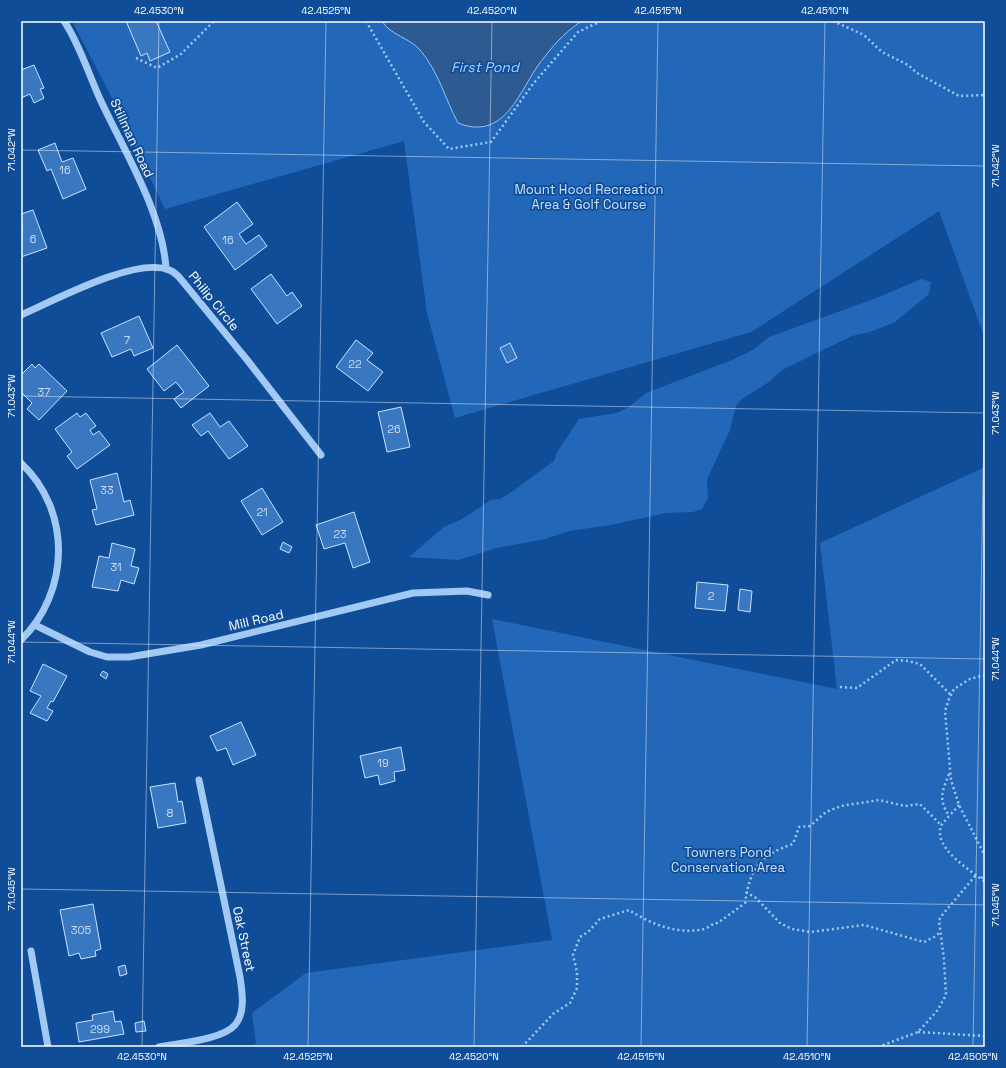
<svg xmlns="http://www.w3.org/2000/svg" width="1006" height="1068" viewBox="0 0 1006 1068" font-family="'Space Grotesk',sans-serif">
  <rect width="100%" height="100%" fill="#104d99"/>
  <g fill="#2367b8">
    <polygon points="72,21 985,21 985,339 939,211 751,332 455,418 427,313 404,141 165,209 110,94"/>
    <polygon points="921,279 931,282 929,294 895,322 870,332 852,336 827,348 782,370 769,382 742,399 736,406 730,430 707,479 708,498 702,509 693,512 666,513 611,525 569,531 545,539 497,548 458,560 409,557 444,527 462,519 491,500 500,499 510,493 554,461 557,452 579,419 617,413 629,407 646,393 732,360 753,350 769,337 879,297"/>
    <polygon points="985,467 985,1047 240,1047 256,1044 252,1013 306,973 552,940 492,619 837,689 820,543"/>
  </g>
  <path fill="#2e5a92" stroke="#93c3f8" d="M 382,21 L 582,21 C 563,33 550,49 537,67 C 518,95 503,141 458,123 C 445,99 439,72 420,50 C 410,38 390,35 382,21 Z"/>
  <g fill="#3977c1" stroke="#cae2fe">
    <polygon points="126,21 156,21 170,52 150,61 147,53 141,56"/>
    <polygon points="34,65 44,88 40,89 44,98 34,103 30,94 21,98 21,70"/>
    <polygon points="55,143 62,162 73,158 86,189 63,199 51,169 47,171 38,150"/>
    <polygon points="237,202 253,224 239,234 246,244 259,235 267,246 235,270 204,227"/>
    <polygon points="33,210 47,248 21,257 22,230 21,214"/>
    <polygon points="271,274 287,296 292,292 302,306 277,324 251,289"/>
    <polygon points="139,316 153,348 134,356 131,349 112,357 101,333"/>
    <polygon points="356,340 373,353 367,360 383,372 368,391 336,367"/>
    <polygon points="510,343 517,358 507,363 500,348"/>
    <polygon points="177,345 209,386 181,408 174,399 184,392 176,382 164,391 147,369"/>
    <polygon points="32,364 35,368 39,364 67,391 39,420 27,409 32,403 21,392 21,375"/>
    <polygon points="401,407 410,447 387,452 378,412"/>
    <polygon points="77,413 80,417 86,413 96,426 90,430 93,435 99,431 110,445 77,469 67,456 72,452 55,429"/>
    <polygon points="210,413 220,427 229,421 248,446 229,459 208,431 201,436 192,425"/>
    <polygon points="117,473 124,502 130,500 134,515 96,525 92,510 97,509 90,480"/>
    <polygon points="262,488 283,522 262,535 241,501"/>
    <polygon points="354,512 370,562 353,568 345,543 324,549 316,525"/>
    <polygon points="283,542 292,547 289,553 280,549"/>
    <polygon points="112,543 135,549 131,566 139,568 134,584 121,580 118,591 92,587 99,556 109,558"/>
    <polygon points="697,582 728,585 725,611 695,608"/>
    <polygon points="740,589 752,591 750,612 738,610"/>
    <polygon points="43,664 67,676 53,702 51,701 47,708 53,711 47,721 30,713 41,696 30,691"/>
    <polygon points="103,671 108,674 106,679 100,675"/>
    <polygon points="241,722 256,755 233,765 226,748 217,751 210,736"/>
    <polygon points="401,747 405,770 394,772 395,781 380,785 378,775 365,778 360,756"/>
    <polygon points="175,783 178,802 182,801 186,823 158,828 150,787"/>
    <polygon points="93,904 101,949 95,951 96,956 81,959 79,953 69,956 60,910"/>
    <polygon points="125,965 127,974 120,976 118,967"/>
    <polygon points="113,1011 115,1022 121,1021 124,1034 79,1042 76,1023 93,1020 92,1015"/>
    <polygon points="144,1021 146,1031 136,1032 135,1023"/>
  </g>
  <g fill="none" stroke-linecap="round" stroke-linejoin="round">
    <g stroke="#a2c8f4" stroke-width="2.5" stroke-dasharray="2 3" stroke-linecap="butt">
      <polyline points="178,21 222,21"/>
      <polyline points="366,21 424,122 449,149 491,142 533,84 578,32 601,21"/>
      <polyline points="833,21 864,35 882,52 908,65 917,73 959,96 985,95"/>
      <polyline points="136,58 157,68 181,54 214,21"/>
      <polyline points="985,675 970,679 954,689 949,699 945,711 951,780 959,805 985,856"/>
      <polyline points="840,687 857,688 896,660 908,661 920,664 951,695"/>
      <path d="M 949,774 C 942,792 938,798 949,816"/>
      <path d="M 959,805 C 956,809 942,823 941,826 C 933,848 970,870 985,882"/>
      <polyline points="981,878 985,876"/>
      <polyline points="746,892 756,898 780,923 792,929 811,932 864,925 924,942 936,936 940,932"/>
      <polyline points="918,1032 985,1036"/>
      <path d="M 522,1047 L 553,1014 L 570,1003 L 577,988 L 577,972 L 573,955 L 580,937 L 588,932 L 600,919 L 629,910 C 651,924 677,935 704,929 C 709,928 712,923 718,923 L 745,903 C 750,868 760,855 793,844 L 799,827 L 810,826 L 826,812 L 841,806 L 879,800 L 905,806 L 920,804 L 941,825"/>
      <polyline points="878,1047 918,1032 937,1011 946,995 944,960 939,920 943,914 976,875"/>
    </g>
    <g stroke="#a2c8f4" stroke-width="7">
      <path d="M 64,21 C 80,45 88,73 100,99 C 123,149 163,213 166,269"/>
      <path d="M 21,315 C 53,301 136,256 169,270 C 173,271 176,274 179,277 L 248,361 L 321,455"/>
      <path d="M 21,463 C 72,511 70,592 21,640"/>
      <polyline points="35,625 90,652 107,657 129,657 201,645 413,593 467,591 488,595"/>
      <polyline points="31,951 48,1047"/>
      <path d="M 159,1047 C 179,1043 222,1040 235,1025 C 246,1012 242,991 240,977 L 199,780"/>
    </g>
  </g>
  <path fill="none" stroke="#fff" stroke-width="1" stroke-opacity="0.45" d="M 21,150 L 985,166M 21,396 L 985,413M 21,642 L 985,659M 21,889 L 985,905M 142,1047 L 159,21M 308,1047 L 326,21M 474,1047 L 492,21M 641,1047 L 658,21M 807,1047 L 825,21M 973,1047 L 985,371"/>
  <g text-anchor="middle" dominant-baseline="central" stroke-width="3.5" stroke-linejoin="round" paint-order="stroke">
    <g font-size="11" fill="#ceddf0">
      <text x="65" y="170">16</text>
      <text x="33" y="239">6</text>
      <text x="228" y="240">16</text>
      <text x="127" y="340">7</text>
      <text x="355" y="364">22</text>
      <text x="44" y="392">37</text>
      <text x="394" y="429">26</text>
      <text x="107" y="490">33</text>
      <text x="262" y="512">21</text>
      <text x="340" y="534">23</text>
      <text x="116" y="567">31</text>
      <text x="711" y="596">2</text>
      <text x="383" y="763">19</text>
      <text x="170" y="813">8</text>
      <text x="81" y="930">305</text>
      <text x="100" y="1029">299</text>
    </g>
    <g font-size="13" fill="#fff" stroke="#104d99">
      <text transform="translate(132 138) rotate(65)">Stillman Road</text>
      <text transform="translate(214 301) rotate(51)">Philip Circle</text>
      <text transform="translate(256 620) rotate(-13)">Mill Road</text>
      <text transform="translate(244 939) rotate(78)">Oak Street</text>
    </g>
    <g font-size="13" fill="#cae2fe" stroke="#104d99">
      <text x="589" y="189">Mount Hood Recreation<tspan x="589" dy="15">Area &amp; Golf Course</tspan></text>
      <text x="728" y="852">Towners Pond<tspan x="728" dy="15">Conservation Area</tspan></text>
    </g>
    <g font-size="14" font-style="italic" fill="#aed2fb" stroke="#104d99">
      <text x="485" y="67">First Pond</text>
    </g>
  </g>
  <rect width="1006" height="1068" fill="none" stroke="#104d99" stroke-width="44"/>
  <rect x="22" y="22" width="962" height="1024" fill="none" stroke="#fff" stroke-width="1.5"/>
  <g font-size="10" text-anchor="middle" fill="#fff">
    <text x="159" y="14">42.4530°N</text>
    <text x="326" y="14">42.4525°N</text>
    <text x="492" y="14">42.4520°N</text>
    <text x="658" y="14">42.4515°N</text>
    <text x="825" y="14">42.4510°N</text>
    <text transform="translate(11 150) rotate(-90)" y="4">71.042°W</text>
    <text transform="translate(995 166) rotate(-90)" y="4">71.042°W</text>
    <text transform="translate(11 396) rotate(-90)" y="4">71.043°W</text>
    <text transform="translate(995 413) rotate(-90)" y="4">71.043°W</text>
    <text transform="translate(11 642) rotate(-90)" y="4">71.044°W</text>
    <text transform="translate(995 659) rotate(-90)" y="4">71.044°W</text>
    <text transform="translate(11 889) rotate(-90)" y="4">71.045°W</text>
    <text transform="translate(995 905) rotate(-90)" y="4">71.045°W</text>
    <text x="142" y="1060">42.4530°N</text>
    <text x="308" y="1060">42.4525°N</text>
    <text x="474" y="1060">42.4520°N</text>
    <text x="641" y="1060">42.4515°N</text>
    <text x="807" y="1060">42.4510°N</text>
    <text x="973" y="1060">42.4505°N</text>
  </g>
</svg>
